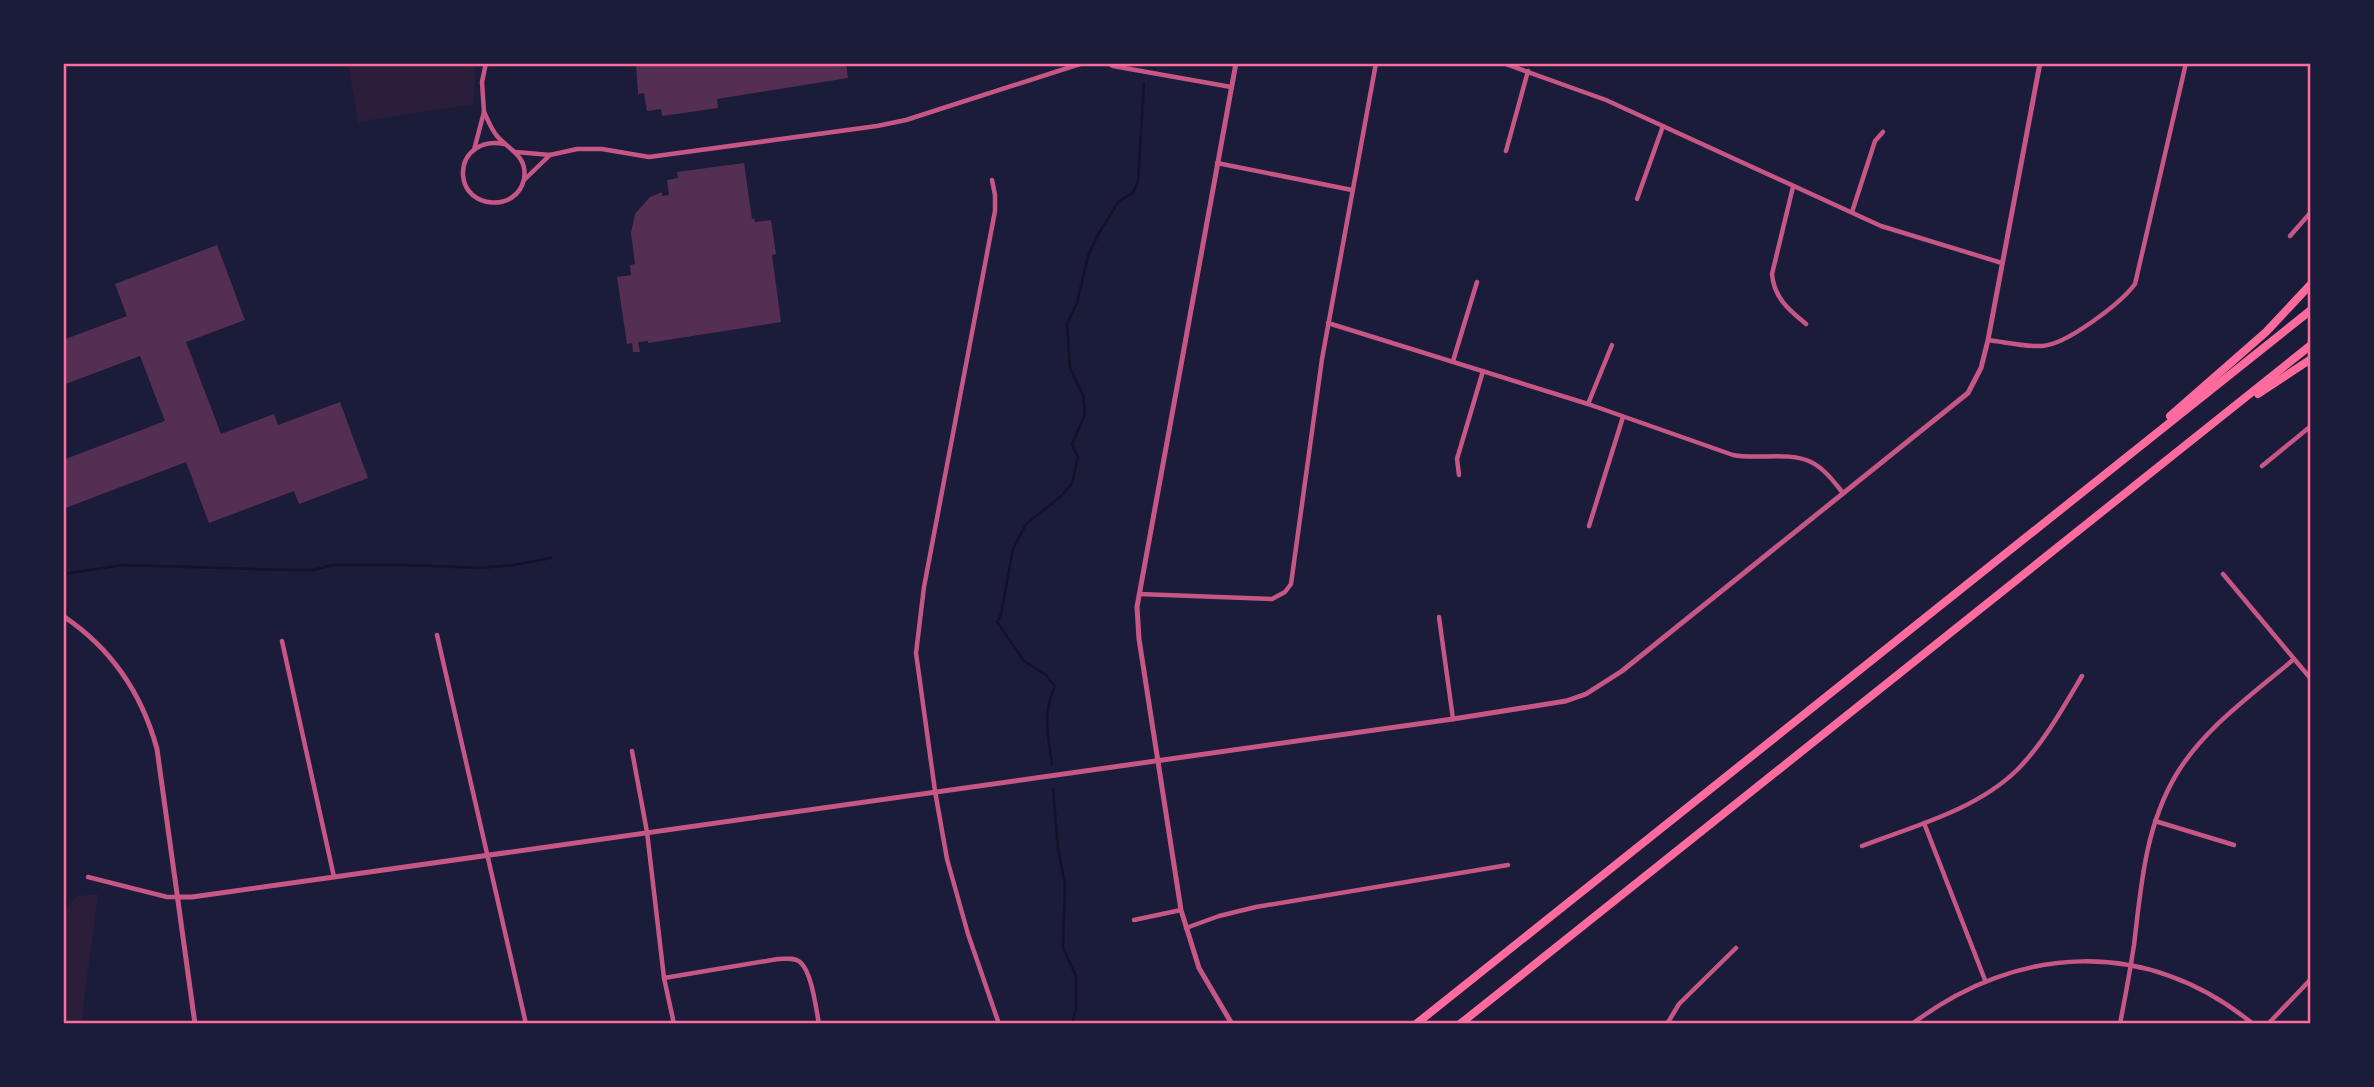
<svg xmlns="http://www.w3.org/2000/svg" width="2374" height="1087" viewBox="0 0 2374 1087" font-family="Merriweather,serif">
  <rect width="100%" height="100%" fill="#1b1b3a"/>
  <g fill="#2a1e3b">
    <polygon points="348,63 477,63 475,67 474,104 358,122"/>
    <polygon points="98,894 81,1024 63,1024 63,910 78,896"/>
  </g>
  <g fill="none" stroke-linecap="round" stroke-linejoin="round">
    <g stroke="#12122b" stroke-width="2.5">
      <polyline points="63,574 122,565 290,570 313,570 332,565 407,565 480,568 514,565 551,558"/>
      <path d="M 1052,764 C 1048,735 1042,714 1055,686 L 1046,675 L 1024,661 L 997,622 L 1001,614 L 1013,549 L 1026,524 L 1059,498 L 1072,484 L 1078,457 L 1072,445 L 1085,414 L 1083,395 L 1070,368 L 1067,323 L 1077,303 L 1088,256 L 1099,233 L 1119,201 L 1133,193 L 1138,181 L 1144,83"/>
      <polyline points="1053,789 1058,849 1065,884 1063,948 1076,976 1076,1009 1072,1024"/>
    </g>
  </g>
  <g fill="#542f53">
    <polygon points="636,63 846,63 848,78 717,99 718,108 662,116 661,109 647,111 644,93 638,94"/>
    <polygon points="744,163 752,219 754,218 755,222 771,220 776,254 772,255 781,322 648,343 648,341 638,342 640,352 633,352 632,343 627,344 617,277 631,275 630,265 635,264 631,233 635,214 650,197 662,192 662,196 669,195 667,180 678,178 677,172"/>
    <polygon points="217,245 245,320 186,342 221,434 274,414 278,425 340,402 368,478 299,504 294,491 209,523 186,462 63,509 63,460 165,421 140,356 63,385 63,340 127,316 115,284"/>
  </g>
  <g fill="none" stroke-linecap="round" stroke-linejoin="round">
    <g stroke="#c65784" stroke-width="4.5">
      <polyline points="1108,63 1113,66 1231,87"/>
      <polyline points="1503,63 1606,100 1881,226 2002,263"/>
      <path d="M 484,112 C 488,120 491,129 497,136 C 509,150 528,156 524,179 C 517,213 465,209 463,175 C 462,151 483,140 504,144"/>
      <polyline points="474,150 484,112 482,82 486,63"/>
      <polyline points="1506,151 1528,71"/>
      <polyline points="516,152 550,155 577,149 602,149 649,157 877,126 906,120 1083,63"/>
      <polyline points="1217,163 1352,190"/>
      <polyline points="524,180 550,155"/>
      <polyline points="992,180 995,195 995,211 924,587 916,653 935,791 947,859 968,934 999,1024"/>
      <path d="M 1793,187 L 1772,274 C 1774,298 1789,310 1806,324"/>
      <polyline points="1637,199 1663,126"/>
      <polyline points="1852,212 1875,141 1883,132"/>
      <polyline points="2290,236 2311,212"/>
      <path d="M 1328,323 L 1588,404 L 1733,455 C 1758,460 1788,451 1811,462 C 1825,469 1834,482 1843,493"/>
      <path d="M 1988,340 C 2005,342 2024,347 2042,346 C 2066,345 2121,303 2135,284 L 2186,63"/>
      <polyline points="1453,361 1477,282"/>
      <polyline points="1588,404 1612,345"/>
      <polyline points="2262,466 2311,426"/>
      <polyline points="1459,475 1457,459 1483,371"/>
      <polyline points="1589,526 1623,417"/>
      <polyline points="2223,574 2311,679"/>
      <polyline points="1139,594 1272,599 1285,592 1291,584 1322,359 1376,63"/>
      <polyline points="1439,617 1453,719"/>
      <polyline points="437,635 526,1024"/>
      <polyline points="282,641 334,877"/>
      <polyline points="632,751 647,832 664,978 674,1024"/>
      <polyline points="2155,821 2234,845"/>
      <polyline points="1924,823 1985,980"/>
      <path d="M 1862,846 C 1914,826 1976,810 2017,770 C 2043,744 2063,708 2082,676"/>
      <polyline points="88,877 167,897 178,897"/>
      <polyline points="1134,920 1181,910"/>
      <polyline points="1186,928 1219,916 1256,907 1508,865"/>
      <path d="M 664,978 L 778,959 C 785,959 794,957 800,962 C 812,972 816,1009 819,1024"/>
      <polyline points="1667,1024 1679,1004 1736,948"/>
      <path d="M 1912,1024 C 2017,944 2148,937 2253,1024"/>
      <path d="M 2120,1024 C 2125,998 2130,971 2134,945 C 2141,887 2145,827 2176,775 C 2204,728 2253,694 2294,659"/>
      <polyline points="2268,1024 2311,979"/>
    </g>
    <g stroke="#c65784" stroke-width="5">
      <path d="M 63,616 C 111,648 142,694 157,749 L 195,1024"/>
      <polyline points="178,897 192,897 334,877 1453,719 1566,701 1586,694 1622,671 1968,393 1981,368 1988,340 2040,63"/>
      <polyline points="1232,1024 1199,968 1181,910 1139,639 1137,607 1236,63"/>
    </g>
    <g stroke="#ff6b9d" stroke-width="8">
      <polyline points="2258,394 2311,359"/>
      <polyline points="2170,416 2266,332 2311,284"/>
      <polyline points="1416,1024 2311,310"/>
      <polyline points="1460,1024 2311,345"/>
    </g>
  </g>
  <rect width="2374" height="1087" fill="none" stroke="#1b1b3a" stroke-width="130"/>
  <rect x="65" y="65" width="2244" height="957" fill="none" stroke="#ff6b9d" stroke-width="2.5"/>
</svg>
